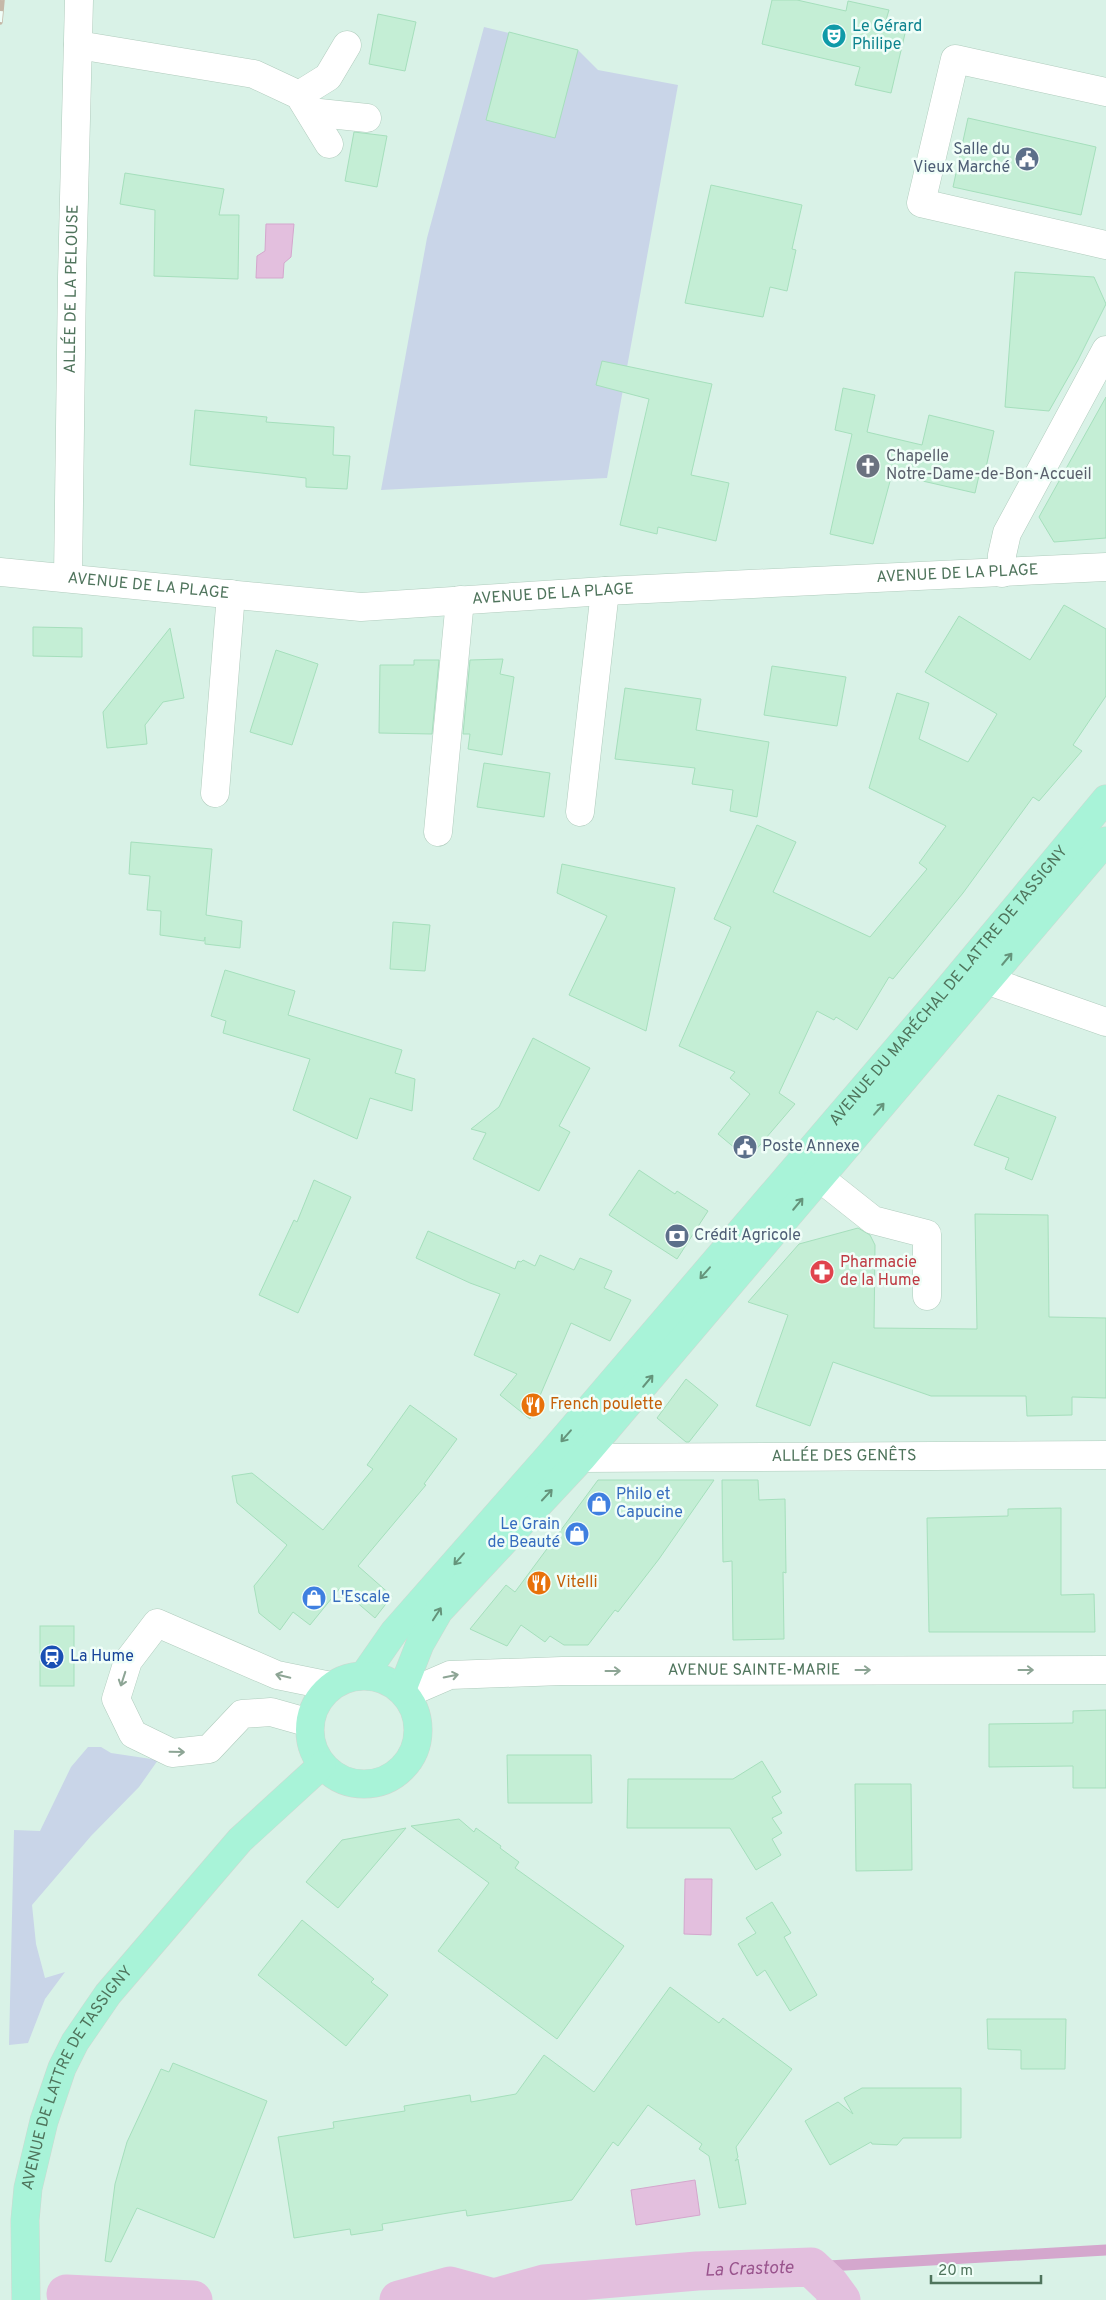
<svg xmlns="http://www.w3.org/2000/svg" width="1106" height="2300" viewBox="0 0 1106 2300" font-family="Overpass,sans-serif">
  <rect width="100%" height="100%" fill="#eafbf4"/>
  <rect fill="#d9f2e7" x="0" y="0" width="1106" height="2300"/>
  <g fill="#c9d5e8">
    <polygon points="484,27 578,50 598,70 678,85 607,478 381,490 427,238"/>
    <polygon points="88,1747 101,1747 111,1753 158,1760 139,1787 91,1836 32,1905 36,1944 45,1978 65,1972 45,1999 28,2043 9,2045 14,1830 40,1831 71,1767"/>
  </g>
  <g fill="#e3bfde" stroke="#d4a7cd">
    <polygon points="266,224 294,224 291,257 284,263 283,278 256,278 257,256 265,251"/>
    <polygon points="685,1879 712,1879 711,1935 684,1934"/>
    <polygon points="695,2180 700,2215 636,2225 631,2190"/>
  </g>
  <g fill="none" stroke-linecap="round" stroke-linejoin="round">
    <polyline stroke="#d4a7cd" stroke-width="11" points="811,2267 1106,2250"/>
    <g stroke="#e3bfde" stroke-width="39">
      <polyline points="66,2294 193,2300"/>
      <path id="s1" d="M 399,2300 L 450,2286 L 494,2298 L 544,2284 L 697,2271 L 811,2267 L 830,2285 L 841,2300"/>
    </g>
  </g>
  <g fill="#c4eed5" stroke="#a5dfbc">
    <polygon points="772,0 797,0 846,11 848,1 889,10 886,20 907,25 891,93 855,85 860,67 762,44"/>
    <polygon points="378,14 416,22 405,71 369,64"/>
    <polygon points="509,32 578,50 555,138 486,120"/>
    <polygon points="968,118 1096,147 1081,215 953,187"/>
    <polygon points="354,132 387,136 377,187 345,181"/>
    <polygon points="125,173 224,189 219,215 239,215 238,279 154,276 155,210 120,204"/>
    <polygon points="711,185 802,205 792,249 796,250 787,291 770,287 763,317 685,303"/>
    <polygon points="1015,272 1094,277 1106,304 1078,360 1049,411 1005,407"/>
    <polygon points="602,361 712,384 691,475 729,483 716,541 658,527 657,534 620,525 649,399 596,385"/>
    <polygon points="843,388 875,395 867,432 922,445 929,415 994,431 985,472 980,471 975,493 892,474 873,544 830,534 852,434 835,430"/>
    <polygon points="1106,397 1106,538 1054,542 1039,517"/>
    <polygon points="195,410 267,417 266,422 334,427 333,455 350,456 347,489 306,487 306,478 190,465"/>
    <polygon points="1064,605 1106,629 1106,696 1073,745 1082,751 1039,801 1033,797 963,893 893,979 889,977 857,1030 836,1017 834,1020 817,1011 779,1093 795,1104 748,1159 718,1134 750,1094 730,1078 735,1072 679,1046 731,927 714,919 757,825 796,842 773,892 870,937 927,869 919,863 946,826 869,788 897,693 929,703 919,739 968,762 997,714 925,672 959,616 1030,660"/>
    <polygon points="33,627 82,628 82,657 33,656"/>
    <polygon points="170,628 184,698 163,702 145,725 147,744 107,748 103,712"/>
    <polygon points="276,650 318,664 292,745 250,732"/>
    <polygon points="503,659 500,674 514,677 502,755 468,749 470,734 463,734 470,660"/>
    <polygon points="414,660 439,660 432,734 379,733 380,665 414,665"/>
    <polygon points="772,666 846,677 837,726 764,715"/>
    <polygon points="625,688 701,699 696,730 769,742 757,817 730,811 733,790 692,784 695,768 615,759"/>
    <polygon points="484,763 550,773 544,817 477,807"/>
    <polygon points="131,842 212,849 206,915 242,921 240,948 205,944 205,937 204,941 160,935 161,911 147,910 150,876 129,874"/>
    <polygon points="562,864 675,888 646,1031 569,995 607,916 557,893"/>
    <polygon points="393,922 430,925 425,971 390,969"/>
    <polygon points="225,970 295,991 288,1015 402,1050 395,1073 415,1079 412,1111 370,1098 357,1139 293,1110 310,1059 223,1033 226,1021 211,1016"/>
    <polygon points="533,1038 590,1068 559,1126 570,1132 539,1191 473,1159 486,1133 471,1129 499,1107"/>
    <polygon points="998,1095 1056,1117 1032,1180 1005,1169 1009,1158 974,1145"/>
    <polygon points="639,1170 675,1194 677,1191 708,1211 677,1259 609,1215"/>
    <polygon points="314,1180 351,1197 298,1313 259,1295 294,1220 297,1222"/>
    <polygon points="975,1214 1048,1215 1049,1317 1106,1318 1106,1398 1072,1397 1072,1415 1027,1416 1026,1396 931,1396 833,1362 810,1426 756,1406 788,1315 748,1302 799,1244 858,1228 870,1235 875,1245 874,1328 977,1329"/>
    <polygon points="428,1231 515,1269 518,1261 521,1262 523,1260 535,1266 540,1255 574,1270 580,1258 612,1271 604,1288 631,1300 610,1341 571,1323 530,1419 500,1395 517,1374 474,1355 500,1294 470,1283 416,1258"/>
    <polygon points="686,1379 718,1405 689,1442 686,1442 657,1418"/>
    <polygon points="410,1405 457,1439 424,1484 426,1485 358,1566 392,1596 375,1618 340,1588 310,1625 293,1612 280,1630 259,1613 254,1586 287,1545 237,1503 232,1476 252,1473 323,1530 373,1469 367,1465"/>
    <polygon points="598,1480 714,1480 659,1559 618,1612 615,1610 588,1645 564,1645 550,1636 545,1642 521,1625 507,1646 470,1629 506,1585 515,1592"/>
    <polygon points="722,1480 758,1480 759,1500 785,1499 786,1573 783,1572 784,1639 733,1640 732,1561 723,1562"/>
    <polygon points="1061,1508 1061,1595 1094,1594 1095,1632 929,1632 927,1518 1008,1516 1008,1509"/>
    <rect x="40" y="1626" width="34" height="60"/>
    <polygon points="1106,1710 1106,1788 1073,1788 1073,1766 989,1767 989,1724 1073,1723 1073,1711"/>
    <polygon points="507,1755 591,1755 592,1803 508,1803"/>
    <polygon points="762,1761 781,1792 772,1797 782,1813 772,1818 782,1833 772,1839 781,1855 756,1870 730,1828 627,1828 628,1779 733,1779"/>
    <polygon points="855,1784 911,1784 912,1870 856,1871"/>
    <polygon points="459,1819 474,1832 476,1828 501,1846 500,1848 519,1862 515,1868 624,1946 557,2039 438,1951 489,1883 411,1826"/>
    <polygon points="406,1828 338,1908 306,1882 342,1840"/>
    <polygon points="772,1902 791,1933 784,1937 817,1995 790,2011 765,1970 757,1976 738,1944 756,1933 746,1918"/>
    <polygon points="302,1920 374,1979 371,1982 388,1995 346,2046 258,1975"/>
    <polygon points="670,1987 719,2023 723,2018 792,2069 736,2147 738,2157 735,2161 738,2159 746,2204 719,2208 709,2156 699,2149 702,2144 648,2105 618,2146 613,2142 572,2200 467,2216 466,2210 382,2224 383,2230 351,2235 350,2229 294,2238 278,2137 334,2128 333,2122 405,2111 404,2106 470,2095 471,2102 516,2094 544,2055 594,2092"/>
    <polygon points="987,2019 1066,2019 1065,2069 1021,2069 1021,2050 988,2049"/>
    <polygon points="173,2063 267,2101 214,2238 137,2208 111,2262 105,2261 115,2184 127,2142 161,2069 169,2072"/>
    <polygon points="862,2088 961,2088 961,2138 903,2138 897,2145 872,2144 871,2142 830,2165 805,2121 838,2102 853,2114 844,2098"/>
  </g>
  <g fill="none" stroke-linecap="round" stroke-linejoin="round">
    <defs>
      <g id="minor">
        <polyline points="78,45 254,74 299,95 329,144"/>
        <polyline points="1106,92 955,59 921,203 1106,245"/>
        <polyline points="299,95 328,77 347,45"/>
        <polyline points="310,112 367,118"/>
        <path id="s2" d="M 0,572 L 361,607 L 605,591 L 1106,567"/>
        <polyline points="1002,573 1002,555 1007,533 1106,350"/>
        <path id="s3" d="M 68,578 L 72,277 L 79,0"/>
        <polyline points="215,793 231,594"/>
        <polyline points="580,812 605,591"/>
        <polyline points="438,832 460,600"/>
        <polyline points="989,981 1106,1022"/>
        <polyline points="820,1178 873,1220 927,1234 927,1296"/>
        <path id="s4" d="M 582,1458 L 1106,1455"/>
        <path id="s5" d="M 406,1694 L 450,1675 L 562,1671 L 1106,1670"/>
        <polyline points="310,1723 271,1712 242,1714 209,1749 172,1753 133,1734 116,1699 128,1661 157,1623 277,1675 331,1686"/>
      </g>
      <g id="major">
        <path id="s6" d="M 364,1675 L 394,1632 L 548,1457 L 943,995 L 1106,799"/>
        <circle cx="364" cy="1730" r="54"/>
        <polyline points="402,1690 420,1644 439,1611 582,1458 1106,841"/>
        <path id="s7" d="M 26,2300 L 25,2220 L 28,2188 L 44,2121 L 62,2068 L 75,2042 L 108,1994 L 240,1840 L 322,1765"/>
      </g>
    </defs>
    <use href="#minor" stroke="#b0ccbd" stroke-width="29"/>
    <use href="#major" stroke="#ced8d1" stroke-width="29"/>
    <use href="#minor" stroke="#fff" stroke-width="28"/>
    <use href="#major" stroke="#a8f3d8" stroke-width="28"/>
    <defs>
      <polyline id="rail" points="0,22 2,0"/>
    </defs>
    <use href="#rail" stroke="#c5b8a8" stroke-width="5.5"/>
    <use href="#rail" stroke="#f0fef8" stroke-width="4" stroke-dasharray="11" stroke-linecap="butt"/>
  </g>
  <defs><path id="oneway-shaft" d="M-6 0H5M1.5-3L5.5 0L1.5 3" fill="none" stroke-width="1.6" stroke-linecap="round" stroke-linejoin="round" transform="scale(1.25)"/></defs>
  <g stroke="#65947b">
    <use href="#oneway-shaft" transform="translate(1007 959) rotate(-50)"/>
    <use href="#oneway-shaft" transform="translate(879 1109) rotate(-49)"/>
    <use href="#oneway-shaft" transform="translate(798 1204) rotate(-50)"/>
    <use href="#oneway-shaft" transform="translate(705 1273) rotate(131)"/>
    <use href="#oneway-shaft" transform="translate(648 1381) rotate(-50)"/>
    <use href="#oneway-shaft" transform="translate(566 1436) rotate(131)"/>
    <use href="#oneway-shaft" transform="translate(547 1495) rotate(-47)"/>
    <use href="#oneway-shaft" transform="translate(459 1559) rotate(131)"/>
    <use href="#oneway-shaft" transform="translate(437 1614) rotate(-57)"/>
  </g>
  <g stroke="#8da595">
    <use href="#oneway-shaft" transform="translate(863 1670)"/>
    <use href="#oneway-shaft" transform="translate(1026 1670)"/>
    <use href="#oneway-shaft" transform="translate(613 1671)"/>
    <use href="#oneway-shaft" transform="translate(283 1676) rotate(-167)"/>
    <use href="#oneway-shaft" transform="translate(451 1676) rotate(-12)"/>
    <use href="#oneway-shaft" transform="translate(123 1679) rotate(108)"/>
    <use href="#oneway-shaft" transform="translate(177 1752) rotate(1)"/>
  </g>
  <defs>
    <symbol id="theatre-disc" viewBox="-11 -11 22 22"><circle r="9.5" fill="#0f9aa8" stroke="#f0fef8"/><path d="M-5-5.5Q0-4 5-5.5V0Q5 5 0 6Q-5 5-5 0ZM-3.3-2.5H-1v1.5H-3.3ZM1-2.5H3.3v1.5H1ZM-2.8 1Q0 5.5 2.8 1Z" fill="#fff"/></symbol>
    <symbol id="civic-disc" viewBox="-11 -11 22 22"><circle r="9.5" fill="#5c6f8a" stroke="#f0fef8"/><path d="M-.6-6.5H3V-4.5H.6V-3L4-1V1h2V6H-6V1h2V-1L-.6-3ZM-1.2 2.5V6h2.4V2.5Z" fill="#fff"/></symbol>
    <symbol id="church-disc" viewBox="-11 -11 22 22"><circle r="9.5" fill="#6b7280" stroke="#f0fef8"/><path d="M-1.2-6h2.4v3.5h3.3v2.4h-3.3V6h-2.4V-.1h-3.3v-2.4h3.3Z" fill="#fff"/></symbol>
    <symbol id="bank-disc" viewBox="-11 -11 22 22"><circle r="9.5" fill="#5c6f8a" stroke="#f0fef8"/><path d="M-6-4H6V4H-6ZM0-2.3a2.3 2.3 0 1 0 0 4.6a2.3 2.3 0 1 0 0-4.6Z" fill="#fff"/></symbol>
    <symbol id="pharmacy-disc" viewBox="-11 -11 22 22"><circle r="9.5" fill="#e0444e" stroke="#f0fef8"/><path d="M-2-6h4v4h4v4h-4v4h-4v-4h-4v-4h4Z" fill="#fff"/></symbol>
    <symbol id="restaurant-disc" viewBox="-11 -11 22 22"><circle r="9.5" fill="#e8710a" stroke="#f0fef8"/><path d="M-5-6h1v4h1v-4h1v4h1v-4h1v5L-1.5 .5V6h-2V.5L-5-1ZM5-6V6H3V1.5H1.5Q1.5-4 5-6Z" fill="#fff"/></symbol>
    <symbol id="shop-disc" viewBox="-11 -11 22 22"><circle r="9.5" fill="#3f7fe0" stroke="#f0fef8"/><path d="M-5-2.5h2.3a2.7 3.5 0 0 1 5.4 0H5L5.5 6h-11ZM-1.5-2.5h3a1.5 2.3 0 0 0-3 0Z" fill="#fff"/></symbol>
    <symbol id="station-disc" viewBox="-11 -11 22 22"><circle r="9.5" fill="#1a4fb4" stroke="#f0fef8"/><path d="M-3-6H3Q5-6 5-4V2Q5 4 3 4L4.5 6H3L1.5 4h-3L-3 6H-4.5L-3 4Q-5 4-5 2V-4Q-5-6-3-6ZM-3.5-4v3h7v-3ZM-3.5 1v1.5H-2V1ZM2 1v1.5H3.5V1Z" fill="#fff"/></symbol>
  </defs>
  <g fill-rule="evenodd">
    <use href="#theatre-disc" x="820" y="22" width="28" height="28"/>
    <use href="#civic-disc" x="1013" y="145" width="28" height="28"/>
    <use href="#church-disc" x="854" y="452" width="28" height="28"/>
    <use href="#civic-disc" x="731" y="1133" width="28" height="28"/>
    <use href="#bank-disc" x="663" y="1222" width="28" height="28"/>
    <use href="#pharmacy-disc" x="808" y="1258" width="28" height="28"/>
    <use href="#restaurant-disc" x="519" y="1391" width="28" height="28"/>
    <use href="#shop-disc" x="585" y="1490" width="28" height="28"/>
    <use href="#shop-disc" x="563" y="1520" width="28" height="28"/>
    <use href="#restaurant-disc" x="525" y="1569" width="28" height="28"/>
    <use href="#shop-disc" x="300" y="1584" width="28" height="28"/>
    <use href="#station-disc" x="38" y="1643" width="28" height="28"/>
  </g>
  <g text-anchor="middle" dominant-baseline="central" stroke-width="5" stroke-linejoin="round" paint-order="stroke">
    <g font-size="16" fill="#0d838f" stroke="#f0fef8" text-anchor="start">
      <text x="852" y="27">Le Gérard<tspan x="852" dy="18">Philipe</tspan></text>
    </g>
    <g font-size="16" fill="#4e5e75" stroke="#f0fef8" text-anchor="start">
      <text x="1010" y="150" text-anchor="end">Salle du<tspan x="1010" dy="18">Vieux Marché</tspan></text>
      <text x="762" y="1147">Poste Annexe</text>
      <text x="694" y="1236">Crédit Agricole</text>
    </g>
    <g font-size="16" fill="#4f745c" stroke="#f0fef8">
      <text stroke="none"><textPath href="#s3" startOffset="289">ALLÉE DE LA PELOUSE</textPath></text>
      <text stroke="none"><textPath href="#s2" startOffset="960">AVENUE DE LA PLAGE</textPath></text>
      <text stroke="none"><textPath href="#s2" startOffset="149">AVENUE DE LA PLAGE</textPath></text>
      <text stroke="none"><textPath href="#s2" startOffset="555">AVENUE DE LA PLAGE</textPath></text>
      <text stroke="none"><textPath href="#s6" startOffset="904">AVENUE DU MARÉCHAL DE LATTRE DE TASSIGNY</textPath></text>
      <text stroke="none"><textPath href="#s4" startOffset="262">ALLÉE DES GENÊTS</textPath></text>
      <text stroke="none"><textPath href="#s5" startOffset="352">AVENUE SAINTE-MARIE</textPath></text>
      <text stroke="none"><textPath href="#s7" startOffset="234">AVENUE DE LATTRE DE TASSIGNY</textPath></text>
    </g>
    <g font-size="16" fill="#5b616d" stroke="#f0fef8" text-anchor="start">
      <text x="886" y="457">Chapelle<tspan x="886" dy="18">Notre-Dame-de-Bon-Accueil</tspan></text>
    </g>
    <g font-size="16" fill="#be3a42" stroke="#f0fef8" text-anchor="start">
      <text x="840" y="1263">Pharmacie<tspan x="840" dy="18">de la Hume</tspan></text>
    </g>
    <g font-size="16" fill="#c56008" stroke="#f0fef8" text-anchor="start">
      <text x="550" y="1405">French poulette</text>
      <text x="556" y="1583">Vitelli</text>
    </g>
    <g font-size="16" fill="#366cbe" stroke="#f0fef8" text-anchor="start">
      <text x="616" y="1495">Philo et<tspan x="616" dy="18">Capucine</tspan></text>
      <text x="560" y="1525" text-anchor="end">Le Grain<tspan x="560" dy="18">de Beauté</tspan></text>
      <text x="332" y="1598">L'Escale</text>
    </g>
    <g font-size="16" fill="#164399" stroke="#f0fef8" text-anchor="start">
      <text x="70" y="1657">La Hume</text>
    </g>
    <g font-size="18" font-style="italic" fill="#99548d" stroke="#f0fef8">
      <text stroke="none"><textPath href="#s1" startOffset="356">La Crastote</textPath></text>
    </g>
  </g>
  <path d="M931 2275v8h110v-8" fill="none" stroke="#4f745c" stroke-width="2.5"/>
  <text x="938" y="2275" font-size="15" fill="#4f745c" stroke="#f0fef8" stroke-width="4" paint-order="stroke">20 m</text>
</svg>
